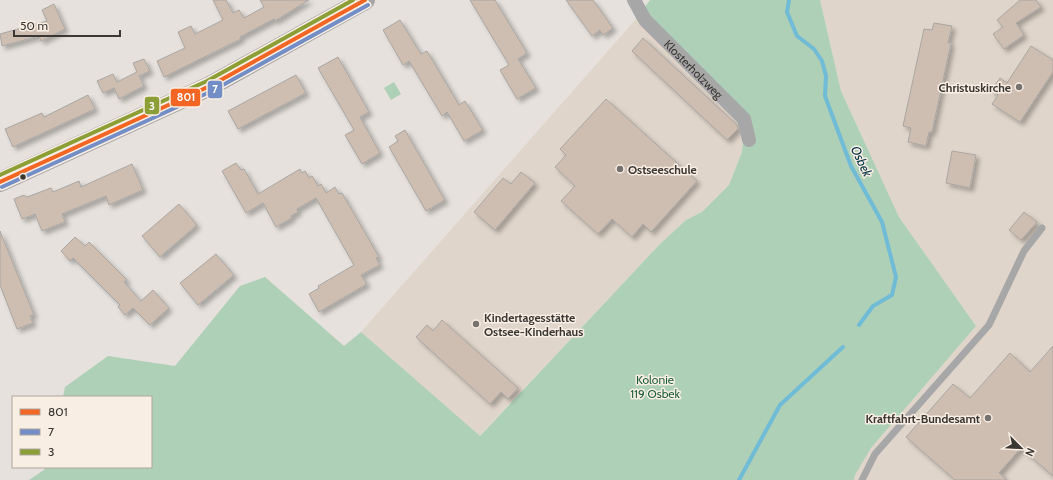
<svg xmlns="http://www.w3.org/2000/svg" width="1053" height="480" viewBox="0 0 1053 480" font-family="Cabin,sans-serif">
  <defs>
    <filter id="shadow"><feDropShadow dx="3.5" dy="3.5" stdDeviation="2" flood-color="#0004"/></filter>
  </defs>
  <rect width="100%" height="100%" fill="#e6e1dc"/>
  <g fill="#e0d5ca">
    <polygon points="820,0 1053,0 1053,480 854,480 855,475 871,448 976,326 899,217 841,91"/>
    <polygon points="636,19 744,128 742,152 729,185 702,212 686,220 659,245 479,436 361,332"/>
  </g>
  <g fill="#aed0b7">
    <polygon points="650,0 820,0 841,91 899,217 976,326 871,448 855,475 854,480 29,480 44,470 45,467 151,467 151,397 63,397 65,387 108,356 175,366 240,286 265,277 344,346 361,332 480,436 659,245 686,220 702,212 729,185 742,152 744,128 636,19"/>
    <polygon points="394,82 401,94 391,100 384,88"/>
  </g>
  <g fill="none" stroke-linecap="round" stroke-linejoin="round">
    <g stroke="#70bbd6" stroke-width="4">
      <polyline points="789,0 787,12 797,36 814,49 822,61 826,76 825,96 851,166 882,222 896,277 892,295 873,306 859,325"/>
      <polyline points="739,480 780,405 843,347"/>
    </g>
  </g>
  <g fill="#cebeb1" stroke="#aaa6a2" filter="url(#shadow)">
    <polygon points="213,0 226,0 233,13 239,10 244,18 264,7 260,0 309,0 275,21 274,19 240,37 241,39 164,77 157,61 185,48 178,32 191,26 195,34 223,20"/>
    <polygon points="470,0 495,0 527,53 518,59 536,88 517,99 500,70 509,65"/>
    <polygon points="566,0 593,0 613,28 603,35 600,30 592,36"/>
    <polygon points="1020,0 1036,0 1041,7 1016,23 1024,35 1004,49 993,34 1003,27 997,20"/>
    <polygon points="54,4 65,29 41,41 39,36 2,46 0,34 47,21 42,10"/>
    <polygon points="400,20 421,54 427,51 459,105 465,101 483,130 464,141 447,112 442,116 409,61 403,65 383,30"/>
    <polygon points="934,23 952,26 948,43 951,43 932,132 929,132 926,146 908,142 911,128 903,126 924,29 932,30"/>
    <polygon points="643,38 737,125 738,129 727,140 632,51"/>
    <polygon points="1031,46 1053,60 1053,72 1020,122 992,104 998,95 991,91 1000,78 1007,83"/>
    <polygon points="338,57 369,112 360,117 380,153 362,164 345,135 354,130 318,68"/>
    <polygon points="144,59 150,71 139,76 144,86 119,99 114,88 103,93 97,81 113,74 117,82 137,72 133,63"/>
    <polygon points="296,75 306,93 238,129 228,111"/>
    <polygon points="88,95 95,109 13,147 5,129 42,113 44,117"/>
    <polygon points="606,99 697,181 651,232 643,224 632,237 612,219 598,234 561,201 575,186 555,167 566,155 560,149"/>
    <polygon points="405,130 445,200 426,211 389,147 398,141 395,136"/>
    <polygon points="952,151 976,155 970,188 946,183"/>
    <polygon points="236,163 241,170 244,169 258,194 300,169 302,173 305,171 309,178 312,176 318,186 321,184 326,193 335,187 339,194 342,193 379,257 376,258 380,265 361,275 367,284 319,312 309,294 319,288 318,286 354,265 316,198 297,209 298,212 291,216 292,218 276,227 263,203 246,213 222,171"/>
    <polygon points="132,164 143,190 109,205 106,196 62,214 65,222 42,231 35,214 22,219 14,199 24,195 27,197 51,188 53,192 79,181 81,187"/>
    <polygon points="521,172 535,183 495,230 474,212 503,178 511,184"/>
    <polygon points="179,204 197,225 160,257 142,236"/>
    <polygon points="1024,212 1037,222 1021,240 1009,230"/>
    <polygon points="0,231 34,315 30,316 33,323 17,329 0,285"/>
    <polygon points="75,237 85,246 89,242 127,280 124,282 141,301 153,290 169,308 150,325 133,308 125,315 118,307 120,305 73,258 70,261 61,251"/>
    <polygon points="216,254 234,275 198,305 180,283"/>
    <polygon points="442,320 518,388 508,399 501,392 490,404 416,337 427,325 433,331"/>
    <polygon points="1053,346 1053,476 1021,448 999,473 1007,480 955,480 906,437 953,384 970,398 1010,353 1030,372"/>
  </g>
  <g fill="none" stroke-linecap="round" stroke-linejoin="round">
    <polyline stroke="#a7a7a8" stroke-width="7" points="862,480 875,454 989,325 1024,251 1042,228"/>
    <path stroke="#a7a7a8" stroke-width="14" id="s1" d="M 634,0 L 645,20 L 744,119 L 749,140"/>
    <polyline stroke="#a7a6a6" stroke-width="20" points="0,182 210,86 365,0"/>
    <defs>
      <polyline id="bus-1" points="0,182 210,86 365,0"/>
      <polyline id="bus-2" points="2,187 212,91 368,5"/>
      <polyline id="bus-3" points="0,175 207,81 353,0"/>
    </defs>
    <use href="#bus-1" stroke="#f9eee4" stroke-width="7"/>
    <use href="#bus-2" stroke="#f9eee4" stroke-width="7"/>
    <use href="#bus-3" stroke="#f9eee4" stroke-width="7"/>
    <use href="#bus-1" stroke="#f26522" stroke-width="4"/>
    <use href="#bus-2" stroke="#738ec6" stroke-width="4"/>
    <use href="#bus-3" stroke="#8c9f36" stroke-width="4"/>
  </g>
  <g fill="#77726e" stroke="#f9eee4" stroke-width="1.5">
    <circle cx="1019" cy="87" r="4"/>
    <circle cx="620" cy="169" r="4"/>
    <circle cx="476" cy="324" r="4"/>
    <circle cx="988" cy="418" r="4"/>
  </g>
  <circle fill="#3b3733" stroke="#f9eee4" stroke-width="1.5" cx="23" cy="177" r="3.5"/>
  <g text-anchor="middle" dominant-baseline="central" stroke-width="3" stroke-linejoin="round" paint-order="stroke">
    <g font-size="12" fill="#3b3733" stroke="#f9eee4">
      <text stroke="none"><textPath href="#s1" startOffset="92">Klosterholzweg</textPath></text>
    </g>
    <g font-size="12" font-weight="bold" fill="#3b3733" stroke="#f9eee4" text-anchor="end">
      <text x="1011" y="87">Christuskirche</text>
      <text x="628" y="169" text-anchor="start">Ostseeschule</text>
      <text x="484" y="317" text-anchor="start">Kindertagesstätte<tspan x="484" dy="14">Ostsee-Kinderhaus</tspan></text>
      <text x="980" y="418">Kraftfahrt-Bundesamt</text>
    </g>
    <g font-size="12" fill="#205f3c" stroke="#f9eee4">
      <text x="655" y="379">Kolonie<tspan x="655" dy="14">119 Osbek</tspan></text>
    </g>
    <g font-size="13" font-style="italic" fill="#053748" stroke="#f9eee4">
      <text transform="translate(862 161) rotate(65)">Osbek</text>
    </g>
  </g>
  <g stroke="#f9eee4" stroke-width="1.5">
    <rect x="207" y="80" width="16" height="19" rx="4" fill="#738ec6"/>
    <rect x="170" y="88" width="31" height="19" rx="4" fill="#f26522"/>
    <rect x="144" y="96" width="16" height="19" rx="4" fill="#8c9f36"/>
  </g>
  <g font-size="11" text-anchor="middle" font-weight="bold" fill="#fff">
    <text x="215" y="93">7</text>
    <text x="186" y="101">801</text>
    <text x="152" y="110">3</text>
  </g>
  <rect x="12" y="396" width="140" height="72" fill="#f9eee4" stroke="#ada59d"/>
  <rect x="20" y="409" width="20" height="6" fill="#f26522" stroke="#ada59d"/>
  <text x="48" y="416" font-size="12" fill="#3b3733">801</text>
  <rect x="20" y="429" width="20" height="6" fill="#738ec6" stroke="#ada59d"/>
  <text x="48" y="436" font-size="12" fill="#3b3733">7</text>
  <rect x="20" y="449" width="20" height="6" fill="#8c9f36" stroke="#ada59d"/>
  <text x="48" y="456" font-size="12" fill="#3b3733">3</text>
  <g transform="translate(1021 448) rotate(114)" stroke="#f9eee4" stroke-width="3" paint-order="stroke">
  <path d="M0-3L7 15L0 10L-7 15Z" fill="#3b3733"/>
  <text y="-6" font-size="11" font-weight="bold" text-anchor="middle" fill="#3b3733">N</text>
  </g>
  <path d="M14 30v6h106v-6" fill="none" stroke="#3b3733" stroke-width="2"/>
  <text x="20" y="30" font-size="12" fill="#3b3733" stroke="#f9eee4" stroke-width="3" paint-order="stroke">50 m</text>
</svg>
